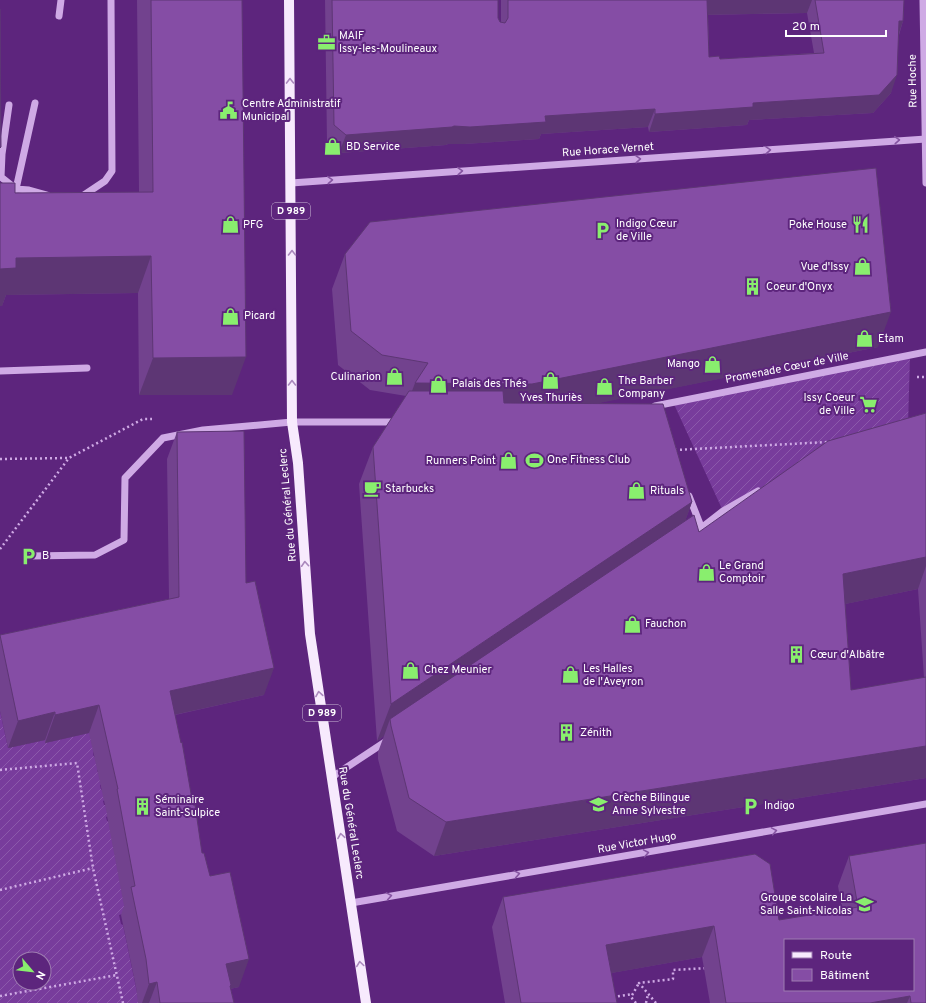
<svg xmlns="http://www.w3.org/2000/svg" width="926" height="1003" viewBox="0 0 926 1003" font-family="Overpass,sans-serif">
  <defs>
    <pattern id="garden-furrows" width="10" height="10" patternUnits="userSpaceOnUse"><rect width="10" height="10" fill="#783c9c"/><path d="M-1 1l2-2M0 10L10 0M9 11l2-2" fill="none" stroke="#8c59ab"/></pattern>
  </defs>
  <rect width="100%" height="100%" fill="#5d257d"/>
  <g fill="url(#garden-furrows)" fill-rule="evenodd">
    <polygon points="910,355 908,426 723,511 673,402"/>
    <path d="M 0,711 L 8,748 L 45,740 L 45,743 L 97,731 L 93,754 L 94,757 L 96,757 L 99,769 L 97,770 L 98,773 L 99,773 L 102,784 L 100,785 L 101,790 L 103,789 L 105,800 L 103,801 L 104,805 L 106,805 L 108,816 L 106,817 L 107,821 L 110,821 L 126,913 L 119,915 L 121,924 L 123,925 L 139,1002 L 138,1003 L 0,1003 ZM 20,959 L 44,959 L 44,983 L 20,983 Z"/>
  </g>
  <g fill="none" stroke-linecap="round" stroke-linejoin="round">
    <g stroke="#cfaae5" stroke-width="2.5" stroke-dasharray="2 3" stroke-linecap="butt">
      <polyline points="917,377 926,377"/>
      <polyline points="675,450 828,442"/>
      <polyline points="0,459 68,458"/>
      <polyline points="0,549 69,458 143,419 152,419"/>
      <polyline points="0,770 77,763 93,868 123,1003"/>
      <polyline points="0,890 93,868"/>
      <polyline points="0,996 117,975"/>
      <polyline points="613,997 633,994"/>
      <polyline points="636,1003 631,997 639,983"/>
      <polyline points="646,1003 648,994"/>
      <polyline points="656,1003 639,983 673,979 673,970 707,968"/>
    </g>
    <g stroke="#cfaae5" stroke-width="7">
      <polyline points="923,0 926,183"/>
      <polyline points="59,16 61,0"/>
      <polyline points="35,103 16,189 29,190 47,195"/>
      <polyline points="291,183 926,139"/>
      <polyline points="0,190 16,189 1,177 2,154 9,105"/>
      <polyline points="81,197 105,181 112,171 111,0"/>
      <polyline points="0,371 87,368"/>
      <polyline points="655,406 926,352"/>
      <polyline points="689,496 702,529"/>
      <polyline points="691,536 723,511 758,491"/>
      <polyline points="29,556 95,555 124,540 125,478 163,438 203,430 292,422 397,422"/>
      <polyline points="332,777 388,740"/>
      <polyline points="351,903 926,804"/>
    </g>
    <polyline stroke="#f7eafd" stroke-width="10" points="289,0 292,422 298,463 310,634 366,1003"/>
  </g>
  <g fill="#72428e" fill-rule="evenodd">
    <polygon points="137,0 242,0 232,395 139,395 138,293 6,295 2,306 15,193 139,192"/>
    <path d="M 325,0 L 498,0 L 498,18 L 500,22 L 501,22 L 501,0 L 904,0 L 903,21 L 899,35 L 891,93 L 873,113 L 749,120 L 747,125 L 649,132 L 648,127 L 541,134 L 539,139 L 464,144 L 448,144 L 446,145 L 339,153 L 327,143 ZM 807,13 L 814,53 L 720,59 L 709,57 L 708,15 Z"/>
    <path d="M 345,254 L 878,347 L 597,403 L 692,502 L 685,521 L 699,532 L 926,413 L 926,778 L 434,856 L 397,831 L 378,759 L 378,752 L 384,736 L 377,741 L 359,484 L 373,447 L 406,396 L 370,390 L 338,365 L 332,289 ZM 918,589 L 924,678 L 851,690 L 845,604 Z"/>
    <polygon points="177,432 246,583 264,695 175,715 202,853 239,987 230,989 234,1003 138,1003 136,987 121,915 124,906 107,816 107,814 89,733 45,743 45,740 8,748 0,711 0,635 169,599 167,459"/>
    <polygon points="849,856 926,1003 710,1003 702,957 611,973 617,1003 505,1003 492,927 503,897 779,920 842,909 838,886"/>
  </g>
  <g fill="#5d3674">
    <polygon points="706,0 812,0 807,13 701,15"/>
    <polygon points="899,21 903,21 897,39"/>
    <polygon points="897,75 891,93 873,113 749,120 747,125 649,132 655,114 753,103"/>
    <polygon points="655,109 648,127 541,134 539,139 464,144 448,144 446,145 339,153 346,135 454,126 545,116"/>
    <polygon points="151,256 138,293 6,295 2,306 0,306 0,269 16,258"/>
    <polygon points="891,312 878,347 520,419 402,418 415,383"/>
    <polygon points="246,357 232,395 139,395 153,358"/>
    <polygon points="692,502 679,539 390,719 384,736 377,741 391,704"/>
    <polygon points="926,557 926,566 918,589 831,607 843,574"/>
    <polygon points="274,668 264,695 160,718 170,691"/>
    <polygon points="99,705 89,733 45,743 55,715"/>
    <polygon points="55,712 45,740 8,748 18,721"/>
    <polygon points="926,746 926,778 434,856 446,822"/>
    <polygon points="714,926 702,957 595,976 606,945"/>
    <polygon points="249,959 239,987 230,989 226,964"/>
    <polygon points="157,982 149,1003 142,1003 149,984"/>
    <polygon points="910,996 907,1003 870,1003"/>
  </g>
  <g fill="#854da5" stroke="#5d3674" fill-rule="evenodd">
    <polygon points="151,0 242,0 246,357 153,358 151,256 16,258 16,268 0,269 0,183 15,183 15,193 153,192"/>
    <polygon points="332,0 498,0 498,18 500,22 505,23 508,18 508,0 707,0 709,57 719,56 720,59 824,53 815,0 904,0 903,21 899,21 897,75 879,95 753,103 753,107 655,114 655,109 545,116 546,122 470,127 454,126 452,127 346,135 334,125"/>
    <polygon points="0,9 1,147 0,148"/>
    <polygon points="876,168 891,312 532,384 415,383 428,363 382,355 351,331 345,254 370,222"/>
    <polygon points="409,391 503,391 504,403 663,404 692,502 391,704 373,447"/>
    <polygon points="926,413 926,557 843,574 851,690 926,677 926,746 446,822 409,798 391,726 390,719 694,515 699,532 828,441"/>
    <polygon points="244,431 246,583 255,581 274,668 170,691 181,743 182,742 193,805 195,805 202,853 204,853 210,876 230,872 249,959 226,964 231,985 230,986 234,1003 160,1003 157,982 149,984 146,959 131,887 135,886 117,789 118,789 99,705 55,715 55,712 18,721 0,635 179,597 177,432"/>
    <path d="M 926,843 L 926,1003 L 911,1003 L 910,996 L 870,1003 L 726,1003 L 714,926 L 606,945 L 617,1003 L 521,1003 L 503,897 L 755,854 L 770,864 L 779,920 L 858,907 L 849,856 ZM 785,940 L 913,940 L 913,990 L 785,990 Z"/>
  </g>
  <defs><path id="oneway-chevron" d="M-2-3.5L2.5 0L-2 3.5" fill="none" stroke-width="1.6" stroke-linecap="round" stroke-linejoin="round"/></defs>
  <g stroke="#aa88bd">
    <use href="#oneway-chevron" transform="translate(290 81) rotate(-91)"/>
    <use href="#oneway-chevron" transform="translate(292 253) rotate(-90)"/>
    <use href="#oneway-chevron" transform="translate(292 383) rotate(-90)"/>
    <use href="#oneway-chevron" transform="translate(305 564) rotate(-94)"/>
    <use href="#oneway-chevron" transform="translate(319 694) rotate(-99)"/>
    <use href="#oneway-chevron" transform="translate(341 836) rotate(-99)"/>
    <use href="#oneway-chevron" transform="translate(360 964) rotate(-98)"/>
  </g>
  <g stroke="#8554a1">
    <use href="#oneway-chevron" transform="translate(897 140) rotate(-4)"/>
    <use href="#oneway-chevron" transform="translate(768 150) rotate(-4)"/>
    <use href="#oneway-chevron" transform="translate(638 159) rotate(-4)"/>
    <use href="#oneway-chevron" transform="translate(460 171) rotate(-4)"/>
    <use href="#oneway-chevron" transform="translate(330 180) rotate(-4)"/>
    <use href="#oneway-chevron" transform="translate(774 831) rotate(-10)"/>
    <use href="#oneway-chevron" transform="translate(646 853) rotate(-10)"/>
    <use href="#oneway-chevron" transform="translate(517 874) rotate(-10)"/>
    <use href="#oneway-chevron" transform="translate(389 896) rotate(-10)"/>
  </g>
  <defs>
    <symbol id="office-bare" viewBox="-9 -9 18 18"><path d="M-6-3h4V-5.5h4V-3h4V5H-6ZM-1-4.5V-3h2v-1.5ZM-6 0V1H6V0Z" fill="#89ee6e" stroke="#5d257d" stroke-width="2.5" paint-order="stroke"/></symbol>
    <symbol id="civic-bare" viewBox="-9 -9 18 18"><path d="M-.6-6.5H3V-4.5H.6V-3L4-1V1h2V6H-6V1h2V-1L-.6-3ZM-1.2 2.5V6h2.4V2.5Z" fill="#89ee6e" stroke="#5d257d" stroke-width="2.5" paint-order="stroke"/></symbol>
    <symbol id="shop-bare" viewBox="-9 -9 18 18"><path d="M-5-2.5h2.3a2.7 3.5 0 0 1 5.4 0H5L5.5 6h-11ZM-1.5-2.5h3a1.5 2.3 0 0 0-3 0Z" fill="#89ee6e" stroke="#5d257d" stroke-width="2.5" paint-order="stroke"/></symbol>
    <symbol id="restaurant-bare" viewBox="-9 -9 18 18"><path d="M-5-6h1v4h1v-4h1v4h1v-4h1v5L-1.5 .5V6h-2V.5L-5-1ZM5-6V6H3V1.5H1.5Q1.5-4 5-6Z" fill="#89ee6e" stroke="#5d257d" stroke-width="2.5" paint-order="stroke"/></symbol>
    <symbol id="parking-bare" viewBox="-9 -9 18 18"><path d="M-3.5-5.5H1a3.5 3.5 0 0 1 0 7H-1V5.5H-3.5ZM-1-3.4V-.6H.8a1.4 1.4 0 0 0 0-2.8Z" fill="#89ee6e" stroke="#5d257d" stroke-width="2.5" paint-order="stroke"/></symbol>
    <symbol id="building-bare" viewBox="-9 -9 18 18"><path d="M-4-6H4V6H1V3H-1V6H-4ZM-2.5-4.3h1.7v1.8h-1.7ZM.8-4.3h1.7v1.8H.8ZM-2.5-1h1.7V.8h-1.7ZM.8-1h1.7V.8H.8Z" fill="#89ee6e" stroke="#5d257d" stroke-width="2.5" paint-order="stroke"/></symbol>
    <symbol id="supermarket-bare" viewBox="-9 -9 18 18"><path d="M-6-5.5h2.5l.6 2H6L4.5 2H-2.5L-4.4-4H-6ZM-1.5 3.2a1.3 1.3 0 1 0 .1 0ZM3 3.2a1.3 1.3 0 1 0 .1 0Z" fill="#89ee6e" stroke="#5d257d" stroke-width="2.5" paint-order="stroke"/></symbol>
    <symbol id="stadium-bare" viewBox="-9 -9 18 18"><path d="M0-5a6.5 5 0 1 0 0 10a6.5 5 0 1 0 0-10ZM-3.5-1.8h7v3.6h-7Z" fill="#89ee6e" stroke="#5d257d" stroke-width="2.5" paint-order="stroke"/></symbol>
    <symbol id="cafe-bare" viewBox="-9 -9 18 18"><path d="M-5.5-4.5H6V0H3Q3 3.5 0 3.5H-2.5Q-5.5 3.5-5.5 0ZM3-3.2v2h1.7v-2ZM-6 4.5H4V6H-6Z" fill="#89ee6e" stroke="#5d257d" stroke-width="2.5" paint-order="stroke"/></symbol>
    <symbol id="school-bare" viewBox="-9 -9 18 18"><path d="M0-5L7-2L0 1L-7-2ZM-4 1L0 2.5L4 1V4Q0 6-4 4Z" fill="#89ee6e" stroke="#5d257d" stroke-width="2.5" paint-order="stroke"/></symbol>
  </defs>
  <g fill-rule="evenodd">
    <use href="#office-bare" x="314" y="30" width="25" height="25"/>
    <use href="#civic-bare" x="216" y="98" width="25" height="25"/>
    <use href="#shop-bare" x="320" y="134" width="25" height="25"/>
    <use href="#shop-bare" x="218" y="212" width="25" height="25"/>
    <use href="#restaurant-bare" x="848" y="212" width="25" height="25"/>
    <use href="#parking-bare" x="590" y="218" width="25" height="25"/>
    <use href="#shop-bare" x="850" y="254" width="25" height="25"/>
    <use href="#building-bare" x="740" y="274" width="25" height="25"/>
    <use href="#shop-bare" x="218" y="304" width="25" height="25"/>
    <use href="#shop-bare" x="852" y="326" width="25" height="25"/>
    <use href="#shop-bare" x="700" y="352" width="25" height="25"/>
    <use href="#shop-bare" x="382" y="364" width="25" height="25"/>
    <use href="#shop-bare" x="538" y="368" width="25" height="25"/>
    <use href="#shop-bare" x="426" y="372" width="25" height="25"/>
    <use href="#shop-bare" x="592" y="374" width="25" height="25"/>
    <use href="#supermarket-bare" x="856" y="392" width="25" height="25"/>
    <use href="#stadium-bare" x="522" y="448" width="25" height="25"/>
    <use href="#shop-bare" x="496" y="448" width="25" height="25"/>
    <use href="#cafe-bare" x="360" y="476" width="25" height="25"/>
    <use href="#shop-bare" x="624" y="478" width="25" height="25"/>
    <use href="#parking-bare" x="16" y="544" width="25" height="25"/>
    <use href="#shop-bare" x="694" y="560" width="25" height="25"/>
    <use href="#shop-bare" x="620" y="612" width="25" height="25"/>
    <use href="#building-bare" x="784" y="642" width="25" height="25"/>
    <use href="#shop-bare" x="398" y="658" width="25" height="25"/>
    <use href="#shop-bare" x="558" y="662" width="25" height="25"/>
    <use href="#building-bare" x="554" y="720" width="25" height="25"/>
    <use href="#school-bare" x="586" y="792" width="25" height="25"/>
    <use href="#building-bare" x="130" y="794" width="25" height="25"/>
    <use href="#parking-bare" x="738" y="794" width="25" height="25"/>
    <use href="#school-bare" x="852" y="892" width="25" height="25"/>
  </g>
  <g text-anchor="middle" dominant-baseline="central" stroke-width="4" stroke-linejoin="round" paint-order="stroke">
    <g fill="#5d257d" stroke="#cebed8" stroke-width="1">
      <rect x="272" y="203" width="38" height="16" rx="3"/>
      <rect x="303" y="705" width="38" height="16" rx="3"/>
    </g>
    <g font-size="10" font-weight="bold" fill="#fff">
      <text x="291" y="211">D 989</text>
      <text x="322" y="713">D 989</text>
    </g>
    <g font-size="11" fill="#fff" stroke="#5d257d" text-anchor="start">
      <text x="339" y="36">MAIF<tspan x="339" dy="13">Issy-les-Moulineaux</tspan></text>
      <text x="242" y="104">Centre Administratif<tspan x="242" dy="13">Municipal</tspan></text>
      <text x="346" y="147">BD Service</text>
      <text x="616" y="224">Indigo Cœur<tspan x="616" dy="13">de Ville</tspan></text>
      <text x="243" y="225">PFG</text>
      <text x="847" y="225" text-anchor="end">Poke House</text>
      <text x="849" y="267" text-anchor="end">Vue d'Issy</text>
      <text x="766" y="287">Coeur d'Onyx</text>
      <text x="244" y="316">Picard</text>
      <text x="878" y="339">Etam</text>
      <text x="700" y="364" text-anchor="end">Mango</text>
      <text x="381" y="377" text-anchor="end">Culinarion</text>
      <text x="618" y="381">The Barber<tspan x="618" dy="13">Company</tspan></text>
      <text x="452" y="384">Palais des Thés</text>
      <text x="551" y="398" text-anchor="middle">Yves Thuriès</text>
      <text x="855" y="398" text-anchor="end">Issy Coeur<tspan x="855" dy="13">de Ville</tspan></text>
      <text x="547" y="460">One Fitness Club</text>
      <text x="496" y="461" text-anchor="end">Runners Point</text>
      <text x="385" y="489">Starbucks</text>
      <text x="650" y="491">Rituals</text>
      <text x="42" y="556">B</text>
      <text x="719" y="566">Le Grand<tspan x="719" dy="13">Comptoir</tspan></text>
      <text x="645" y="624">Fauchon</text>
      <text x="810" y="655">Cœur d'Albâtre</text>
      <text x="583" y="669">Les Halles<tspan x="583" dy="13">de l'Aveyron</tspan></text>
      <text x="424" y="670">Chez Meunier</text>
      <text x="580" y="733">Zénith</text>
      <text x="612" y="798">Crèche Bilingue<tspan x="612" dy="13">Anne Sylvestre</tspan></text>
      <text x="155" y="800">Séminaire<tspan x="155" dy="13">Saint-Sulpice</tspan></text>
      <text x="764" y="806">Indigo</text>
      <text x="852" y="898" text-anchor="end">Groupe scolaire La<tspan x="852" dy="13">Salle Saint-Nicolas</tspan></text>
    </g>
    <g font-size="11" fill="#fff" stroke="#5d257d">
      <text transform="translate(913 81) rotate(-91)">Rue Hoche</text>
      <text transform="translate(608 150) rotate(-4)">Rue Horace Vernet</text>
      <text transform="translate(787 368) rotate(-11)">Promenade Cœur de Ville</text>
      <text transform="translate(288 505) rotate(-95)">Rue du Général Leclerc</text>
      <text transform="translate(351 823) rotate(81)">Rue du Général Leclerc</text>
      <text transform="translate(637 843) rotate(-10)">Rue Victor Hugo</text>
    </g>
  </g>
  <rect x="784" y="939" width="130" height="52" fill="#5d257d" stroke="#9e7cb1"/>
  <rect x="792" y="952" width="20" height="6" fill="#f7eafd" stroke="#9e7cb1"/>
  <text x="820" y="959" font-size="12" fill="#ffffff">Route</text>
  <rect x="792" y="969" width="20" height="12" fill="#854da5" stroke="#9e7cb1"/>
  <text x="820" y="979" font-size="12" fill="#ffffff">Bâtiment</text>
  <g transform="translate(32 971) rotate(118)"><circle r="19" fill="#5d257d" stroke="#9e7cb1"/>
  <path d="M0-3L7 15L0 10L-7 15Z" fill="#89ee6e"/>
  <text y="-6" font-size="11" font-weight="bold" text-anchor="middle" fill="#ffffff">N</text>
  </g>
  <path d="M786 30v6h100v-6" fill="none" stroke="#ffffff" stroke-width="2"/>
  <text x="792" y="30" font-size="12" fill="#ffffff" stroke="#5d257d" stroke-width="3" paint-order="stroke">20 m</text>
</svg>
